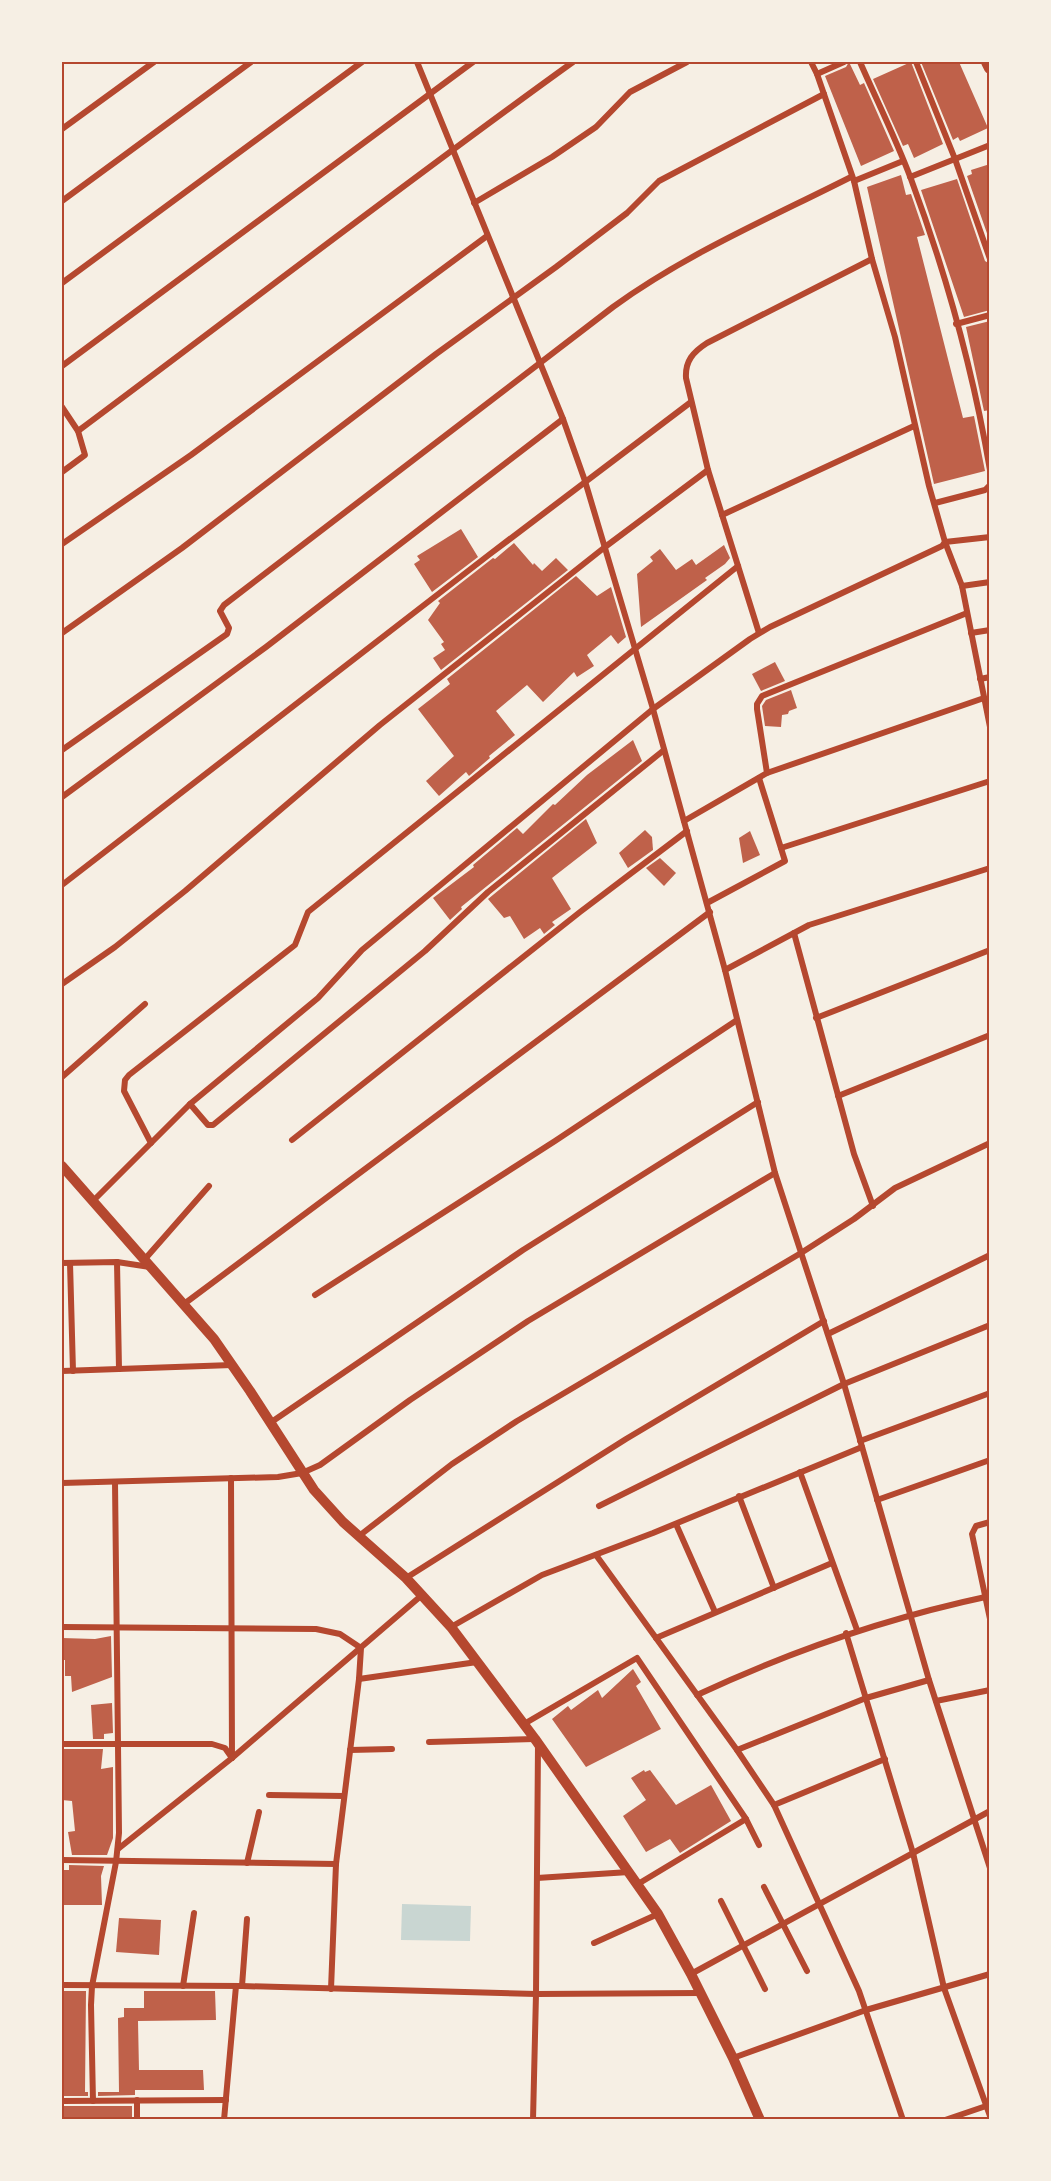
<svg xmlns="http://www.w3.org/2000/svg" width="1051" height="2181" viewBox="0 0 1051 2181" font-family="Karla,sans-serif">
  <rect width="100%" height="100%" fill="#f6efe4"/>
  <polygon fill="#c9d6d2" points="402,1904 471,1906 470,1941 401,1940"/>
  <g fill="#bf614a">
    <polygon points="849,62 860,85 864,83 894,151 861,166 825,76 846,67"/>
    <polygon points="911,62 943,144 914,158 908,144 903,146 873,79"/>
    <polygon points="921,62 959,62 988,128 960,141 958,137 953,140"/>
    <polygon points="990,164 990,242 967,176 972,174 971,170"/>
    <polygon points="901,175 906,195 911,194 925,235 917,237 963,418 974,416 985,471 934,484 867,187"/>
    <polygon points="957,179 985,261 990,264 990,310 964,317 921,190"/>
    <polygon points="990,321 990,410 984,411 966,327"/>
    <polygon points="461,529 478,557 432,592 414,564 420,560 417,556"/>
    <polygon points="514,543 533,565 534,563 542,571 556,558 568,570 441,670 433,658 445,650 441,644 444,642 428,620 440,603 438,601 493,558 495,559"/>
    <polygon points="724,545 730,558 725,564 705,578 707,580 641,627 637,574 653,561 650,557 660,549 676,570 692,559 696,565"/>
    <polygon points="576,576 597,596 611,587 626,637 618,644 611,635 587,655 594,666 577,677 574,672 543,702 527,685 496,711 515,735 489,756 490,758 469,776 466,772 439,796 426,781 454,756 418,709 450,684 447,679"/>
    <polygon points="775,662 785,681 761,691 752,674"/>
    <polygon points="791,690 797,708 789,711 788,714 782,715 781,727 765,726 762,706 766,700"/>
    <polygon points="633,740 642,761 461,907 462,909 450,920 433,898 474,867 473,865 517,828 523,834 553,804 555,805 587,775"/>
    <polygon points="586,819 597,843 552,878 571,909 552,922 555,925 544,934 540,928 524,939 510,916 504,918 488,899"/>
    <polygon points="645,830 652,837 653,850 628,868 619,853"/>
    <polygon points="750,831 760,855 743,863 739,838"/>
    <polygon points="660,858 676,873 664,886 646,868"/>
    <polygon points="111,1636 112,1677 72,1692 71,1676 65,1676 65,1660 62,1660 62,1638 95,1639"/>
    <polygon points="633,1669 641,1682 636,1686 661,1729 586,1767 552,1719 568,1706 571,1710 598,1690 602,1698"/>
    <polygon points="112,1703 113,1733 104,1734 104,1739 93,1739 91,1705"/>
    <polygon points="62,1749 103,1749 101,1769 113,1767 113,1838 107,1855 72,1855 68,1832 75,1831 72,1801 62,1800"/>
    <polygon points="644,1770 645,1772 650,1770 676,1805 711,1785 731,1821 680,1853 670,1839 646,1852 623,1816 646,1800 631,1778"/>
    <polygon points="69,1865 104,1866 101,1876 102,1905 62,1905 62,1870 69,1870"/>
    <polygon points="119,1918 161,1920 159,1955 116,1952"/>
    <polygon points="62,1991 86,1991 85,2092 88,2092 88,2096 62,2096"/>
    <polygon points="144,1991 215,1991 216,2020 138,2021 139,2070 203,2070 204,2090 135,2090 135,2095 98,2096 98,2092 119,2092 118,2018 124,2017 124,2008 144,2008"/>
    <rect x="62" y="2106" width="70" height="14"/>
  </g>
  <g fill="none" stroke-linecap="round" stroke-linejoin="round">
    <g stroke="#b5482f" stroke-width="6">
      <polyline points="417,62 563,419 585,481 653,709 725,970 775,1173 844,1384 929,1680 990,1868"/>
      <polyline points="811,62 817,74 854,181 872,259 895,337 929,486 945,542 962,586 990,727"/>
      <path d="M 860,62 C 877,101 896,139 911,179 C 946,273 973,371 990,470"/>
      <polyline points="916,62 955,159 990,259"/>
      <polyline points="817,74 844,62"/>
      <polyline points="62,129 154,62"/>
      <polyline points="910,177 990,145"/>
      <polyline points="854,181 903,161"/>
      <polyline points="62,201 251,62"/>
      <polyline points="474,203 552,157 596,127 630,92 687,62"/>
      <polyline points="62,283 362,62"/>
      <polyline points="956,324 990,315"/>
      <polyline points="62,366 473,62"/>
      <polyline points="62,407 78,431 85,455 62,472"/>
      <path d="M 78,431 C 243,308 406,182 573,62"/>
      <polyline points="935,503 985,490 990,485"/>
      <polyline points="722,515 914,426"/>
      <polyline points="62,544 191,455 487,236"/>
      <polyline points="962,586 990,582"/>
      <polyline points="62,633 182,548 436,354 556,267 627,213 659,181 824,94"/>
      <path d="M 759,633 L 708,470 L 686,378 C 685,361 693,352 707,343 L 872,259"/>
      <polyline points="971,633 990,630"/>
      <polyline points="980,679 990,677"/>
      <path d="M 62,750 L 227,634 L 229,628 L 220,611 L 224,605 L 613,307 C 686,254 770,218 851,177"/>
      <polyline points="767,773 757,709 757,704 762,696 967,613"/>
      <polyline points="62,797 266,647 563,419"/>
      <polyline points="684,821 767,773 984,698"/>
      <polyline points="781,848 990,781"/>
      <polyline points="62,885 490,554 691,402"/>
      <polyline points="707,903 785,861 759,778"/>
      <polyline points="794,933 854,1154 873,1206"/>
      <polyline points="725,970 809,925 990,868"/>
      <polyline points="62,984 115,947 185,891 380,725 605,547 708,470"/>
      <polyline points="816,1018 990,950"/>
      <polyline points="62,1077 145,1004"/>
      <polyline points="838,1096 990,1035"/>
      <polyline points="190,1104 208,1125 213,1125 425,951 488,892 664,750"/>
      <polyline points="292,1140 580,912 687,831"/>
      <polyline points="151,1143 124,1091 125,1080 129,1075 295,945 308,912 738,566"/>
      <polyline points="93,1201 190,1104 318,998 362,950 653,709 750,639 770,627 942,546 945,542 990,537"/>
      <polyline points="145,1259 209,1186"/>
      <polyline points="117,1262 119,1369"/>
      <polyline points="62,1263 117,1262 150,1267"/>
      <polyline points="70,1263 73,1371"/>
      <polyline points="315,1295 555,1141 737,1020"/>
      <polyline points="184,1304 710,912"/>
      <polyline points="828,1334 990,1255"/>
      <polyline points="62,1371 232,1365"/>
      <polyline points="270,1423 523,1250 758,1102"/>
      <polyline points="860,1441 990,1393"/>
      <polyline points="800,1472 857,1630"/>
      <polyline points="231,1478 232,1758"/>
      <polyline points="62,1483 278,1477 302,1473 320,1465 410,1400 528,1321 775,1173"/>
      <polyline points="739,1496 774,1588"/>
      <polyline points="877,1500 990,1460"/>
      <polyline points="599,1506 844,1384 990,1325"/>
      <polyline points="990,1522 976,1526 972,1534 990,1619"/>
      <polyline points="676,1524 715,1612"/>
      <polyline points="359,1536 452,1464 517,1421 801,1253 854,1219 895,1188 990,1143"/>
      <polyline points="596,1555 737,1750 774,1805 859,1991 903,2120"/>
      <polyline points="406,1578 626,1439 824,1321"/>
      <polyline points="62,1627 316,1629 340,1634 361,1648 359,1679 336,1864 331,1989"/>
      <polyline points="451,1627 542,1575 653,1533 862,1447"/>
      <polyline points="846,1633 913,1853 944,1988 990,2116"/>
      <polyline points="656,1638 832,1563"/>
      <polyline points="359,1679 477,1662"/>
      <path d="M 697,1695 C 793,1650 886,1618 990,1596"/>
      <polyline points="936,1701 990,1690"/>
      <polyline points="524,1724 637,1658 746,1819"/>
      <polyline points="429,1742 534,1739"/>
      <polyline points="62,1744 212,1744 225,1748 232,1758"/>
      <polyline points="350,1750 392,1749"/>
      <polyline points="737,1750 866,1698 929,1680"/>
      <polyline points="269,1795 344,1796"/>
      <polyline points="774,1805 885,1759"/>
      <polyline points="118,1849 232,1758 422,1595"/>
      <polyline points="62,1860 336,1864"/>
      <polyline points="247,1863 259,1812"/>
      <polyline points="537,1878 629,1872"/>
      <polyline points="638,1884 746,1819 759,1845"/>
      <polyline points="764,1887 807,1971"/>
      <polyline points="721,1901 765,1989"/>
      <polyline points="594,1943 658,1914"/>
      <polyline points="691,1974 990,1811"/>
      <polyline points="62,1985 242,1986 536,1994 700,1993"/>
      <polyline points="183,1986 194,1913"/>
      <polyline points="242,1986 247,1919"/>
      <polyline points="733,2058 866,2010 990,1974"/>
      <polyline points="137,2100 137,2120"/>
      <polyline points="62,2101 226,2100"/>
      <polyline points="93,2101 91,2005 92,1986 116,1862 119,1833 115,1482"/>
      <polyline points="224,2120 236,1986"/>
      <polyline points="533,2120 536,1994 538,1745"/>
      <polyline points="945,2120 989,2105"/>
    </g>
    <polyline stroke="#b5482f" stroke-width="10" points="62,1166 214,1339 250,1391 314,1490 343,1522 406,1578 451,1627 535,1739 658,1914 691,1974 733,2058 760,2120"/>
    <polyline stroke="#b5482f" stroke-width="12" points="987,62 990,68"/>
  </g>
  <rect width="1051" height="2181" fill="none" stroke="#f6efe4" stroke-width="126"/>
  <rect x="63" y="63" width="925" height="2055" fill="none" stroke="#b5482f" stroke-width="2"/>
</svg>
